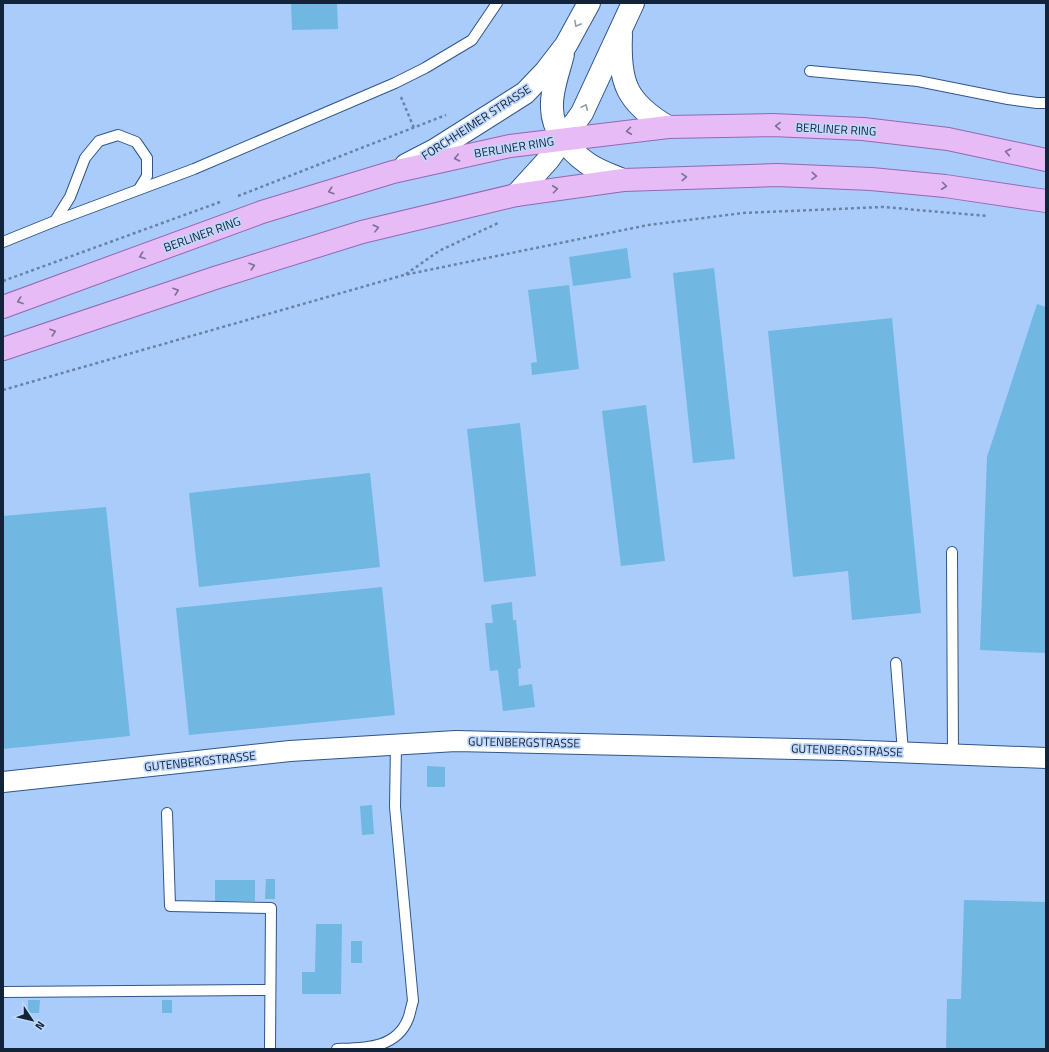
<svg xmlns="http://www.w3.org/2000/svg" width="1049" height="1052" viewBox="0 0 1049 1052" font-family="'Titillium Web',sans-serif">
  <rect width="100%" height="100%" fill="#aaccfb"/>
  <g fill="#70b7e2">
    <polygon points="291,3 337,3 338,29 292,30"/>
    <polygon points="627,248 631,278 573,286 569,257"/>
    <polygon points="714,268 735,459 693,463 673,273"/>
    <polygon points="569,285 579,369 532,375 531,363 537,362 528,290"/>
    <polygon points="1037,304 1046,307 1046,653 980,650 987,457"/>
    <polygon points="892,318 921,613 852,620 848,571 793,577 768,331"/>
    <polygon points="646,405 665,561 621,566 602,411"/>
    <polygon points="520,423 536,576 484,582 467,429"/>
    <polygon points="370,473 380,567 199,587 189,493"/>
    <polygon points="106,507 130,736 3,749 3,516"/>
    <polygon points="382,587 395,715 189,735 176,608"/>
    <polygon points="512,602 513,620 516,620 521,668 518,669 519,686 532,684 535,707 503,711 498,670 490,671 485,623 493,623 491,605"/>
    <polygon points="427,766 445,767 445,787 427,787"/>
    <polygon points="372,805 374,834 362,835 360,806"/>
    <polygon points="266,879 275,879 275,899 265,899"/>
    <rect x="215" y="880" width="40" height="21"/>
    <polygon points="964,900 1046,902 1046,1049 946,1049 947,999 961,999"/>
    <polygon points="316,924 342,924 341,994 302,994 302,972 315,972"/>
    <rect x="351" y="941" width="11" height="22"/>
    <polygon points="28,1000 40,1000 39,1013 28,1013"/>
    <rect x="162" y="1000" width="10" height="13"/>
  </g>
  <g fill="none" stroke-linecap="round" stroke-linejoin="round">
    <defs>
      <g id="service">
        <polyline points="810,71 918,81 1008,99 1037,103 1046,103"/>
        <polyline points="55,221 70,197 85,158 99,141 118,135 136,142 147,158 147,176 139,189"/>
        <polyline points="3,242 55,221 194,169 395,83 425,68 472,40 497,3"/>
        <polyline points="952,552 953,754"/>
        <polyline points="896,663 903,752"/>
        <polyline points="167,813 170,906 271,908 270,1049"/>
        <polyline points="3,992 270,990"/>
        <path d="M 337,1049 C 364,1048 396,1049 408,1019 C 410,1014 411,1007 413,1001 L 395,807 L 396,744"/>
      </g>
      <polyline id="minor" points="3,782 290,751 456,741 842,750 1046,758"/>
      <g id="tertiary">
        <path d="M 621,35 C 619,83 626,102 668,127"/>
        <path d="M 563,54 C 559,71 551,90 552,108 C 552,130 570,151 587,163 C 598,171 611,175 623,180"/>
        <polyline points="406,165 435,150 525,93 546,71 566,45 589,3"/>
        <polyline points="516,195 548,160 582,113 633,3"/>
      </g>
      <g id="primary">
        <polyline points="3,307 262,212 393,172 510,146 668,127 772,125 863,129 948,139 1046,160"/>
        <polyline points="3,349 215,278 362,232 516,195 623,180 777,175 871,179 945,186 1046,201"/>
      </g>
    </defs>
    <use href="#service" stroke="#305689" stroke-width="12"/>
    <use href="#minor" stroke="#305689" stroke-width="22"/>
    <use href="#tertiary" stroke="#305689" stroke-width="24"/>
    <use href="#primary" stroke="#9269b0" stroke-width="24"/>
    <g stroke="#6983a8" stroke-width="2.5" stroke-dasharray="3 3" stroke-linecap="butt">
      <polyline points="401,97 414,128"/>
      <polyline points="238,196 446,115"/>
      <polyline points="406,274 439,251 498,223"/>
      <polyline points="3,281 220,202"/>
      <polyline points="3,390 404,275 648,225 743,213 883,207 988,216"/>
    </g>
    <use href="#service" stroke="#fff" stroke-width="10"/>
    <use href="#minor" stroke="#fff" stroke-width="20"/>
    <use href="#tertiary" stroke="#fff" stroke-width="22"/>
    <use href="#primary" stroke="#e6bbf6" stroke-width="22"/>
  </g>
  <defs><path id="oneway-chevron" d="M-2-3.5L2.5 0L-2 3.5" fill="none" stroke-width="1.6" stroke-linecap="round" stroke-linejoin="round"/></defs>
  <g stroke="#959ca6">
    <use href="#oneway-chevron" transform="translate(577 24) rotate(119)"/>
    <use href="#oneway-chevron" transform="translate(585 107) rotate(-66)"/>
  </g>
  <g stroke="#7c6f98">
    <use href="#oneway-chevron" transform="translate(778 126) rotate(-178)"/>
    <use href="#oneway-chevron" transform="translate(629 131) rotate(173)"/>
    <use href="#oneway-chevron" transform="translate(1008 152) rotate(-168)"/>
    <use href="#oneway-chevron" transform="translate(457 158) rotate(168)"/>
    <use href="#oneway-chevron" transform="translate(814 176) rotate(3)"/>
    <use href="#oneway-chevron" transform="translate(684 177) rotate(-3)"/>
    <use href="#oneway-chevron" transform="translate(944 186) rotate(7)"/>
    <use href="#oneway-chevron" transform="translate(555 189) rotate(-7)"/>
    <use href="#oneway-chevron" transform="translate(331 191) rotate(163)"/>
    <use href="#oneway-chevron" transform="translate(376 228) rotate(-14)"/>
    <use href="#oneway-chevron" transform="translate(142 256) rotate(160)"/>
    <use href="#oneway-chevron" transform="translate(252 266) rotate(-18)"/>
    <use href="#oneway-chevron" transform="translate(176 291) rotate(-19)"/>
    <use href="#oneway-chevron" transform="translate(20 301) rotate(160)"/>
    <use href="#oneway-chevron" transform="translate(53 332) rotate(-19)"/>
  </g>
  <g text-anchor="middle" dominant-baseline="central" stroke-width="3.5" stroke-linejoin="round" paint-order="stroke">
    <g font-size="12" fill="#132339" stroke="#bfd8fc">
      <text transform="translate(476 122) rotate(-33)">FORCHHEIMER STRASSE</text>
      <text transform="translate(836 129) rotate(3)">BERLINER RING</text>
      <text transform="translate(514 147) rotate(-9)">BERLINER RING</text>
      <text transform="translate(202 234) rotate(-20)">BERLINER RING</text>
      <text transform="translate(524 742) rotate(1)">GUTENBERGSTRASSE</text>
      <text transform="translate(847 750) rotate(2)">GUTENBERGSTRASSE</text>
      <text transform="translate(200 761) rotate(-6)">GUTENBERGSTRASSE</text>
    </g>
  </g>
  <rect width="1049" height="1052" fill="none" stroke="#132339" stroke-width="8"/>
  <g transform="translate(32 1020) rotate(125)" stroke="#bfd8fc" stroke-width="3" paint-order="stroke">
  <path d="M0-3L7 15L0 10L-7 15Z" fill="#132339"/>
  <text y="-6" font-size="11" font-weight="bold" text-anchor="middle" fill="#132339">N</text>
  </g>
</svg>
